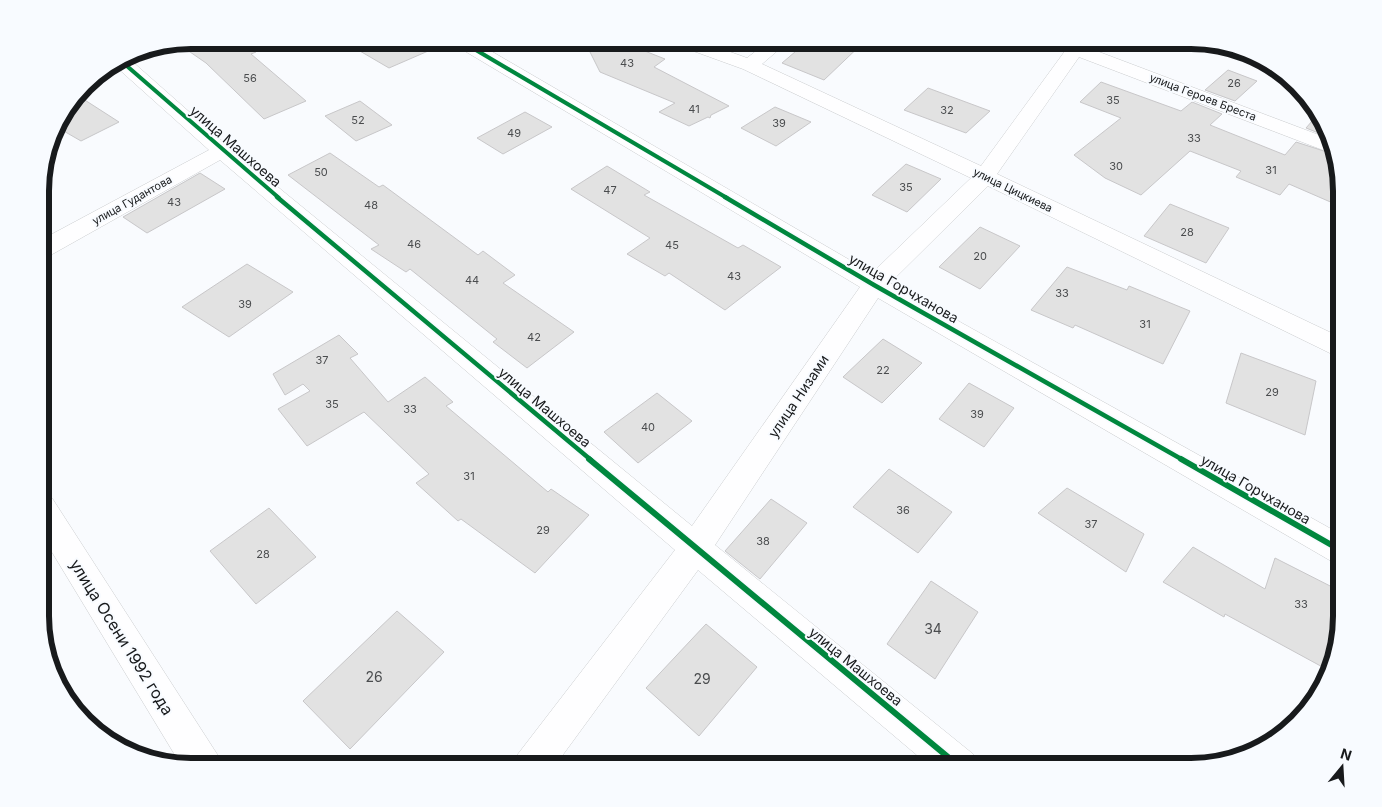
<svg xmlns="http://www.w3.org/2000/svg" width="1382" height="807" viewBox="0 0 1382 807" font-family="Inter,sans-serif">
  <rect width="100%" height="100%" fill="#f9fbfe"/>
  <g fill="#e2e2e2" stroke="#c8c7c9">
    <polygon points="191,40 238,40 256,52 251,54 306,101 264,119 206,63 177,43"/>
    <polygon points="341,40 448,40 449,42 389,68"/>
    <polygon points="584,40 617,40 665,59 654,67 729,106 711,115 710,118 708,117 689,126 659,112 675,103 600,72"/>
    <polygon points="809,40 866,40 824,80 782,63"/>
    <polygon points="1228,70 1257,81 1235,101 1205,90"/>
    <polygon points="1101,82 1181,111 1192,102 1222,114 1210,125 1285,155 1296,142 1333,154 1342,181 1342,207 1289,184 1280,195 1236,177 1241,171 1190,151 1141,195 1105,178 1074,155 1121,118 1080,102"/>
    <polygon points="928,88 990,111 966,133 904,110"/>
    <polygon points="77,95 119,122 81,141 55,126"/>
    <polygon points="360,101 392,125 356,141 325,116"/>
    <polygon points="775,107 811,122 776,146 741,128"/>
    <polygon points="525,112 552,127 503,154 477,138"/>
    <polygon points="1319,113 1324,129 1326,136 1306,128"/>
    <polygon points="330,153 379,187 383,185 478,255 483,251 515,275 503,283 574,332 527,368 493,342 497,339 410,269 406,272 371,249 379,245 288,175"/>
    <polygon points="906,164 941,179 907,212 872,195"/>
    <polygon points="607,166 650,192 644,195 738,248 743,245 781,267 725,310 669,273 665,276 627,254 650,238 571,189"/>
    <polygon points="200,173 225,189 147,233 123,217"/>
    <polygon points="1170,204 1229,228 1206,263 1144,236"/>
    <polygon points="980,227 1020,246 980,289 939,267"/>
    <polygon points="247,264 293,292 229,337 182,307"/>
    <polygon points="1067,267 1127,290 1129,286 1190,311 1163,364 1075,325 1073,328 1031,310"/>
    <polygon points="339,335 358,354 350,358 388,402 425,377 453,402 446,406 548,492 551,489 589,515 535,573 461,519 458,521 416,483 429,474 364,412 307,446 278,409 310,391 303,384 285,395 273,374"/>
    <polygon points="883,339 922,363 882,403 843,377"/>
    <polygon points="1241,353 1316,381 1305,435 1226,403"/>
    <polygon points="969,383 1014,408 984,447 939,419"/>
    <polygon points="657,393 692,421 638,463 604,432"/>
    <polygon points="889,469 952,512 918,553 853,507"/>
    <polygon points="1067,488 1144,534 1126,572 1038,513"/>
    <polygon points="771,499 807,523 760,579 725,551"/>
    <polygon points="269,508 316,557 256,604 210,551"/>
    <polygon points="1193,547 1265,589 1275,558 1342,592 1342,617 1328,670 1225,614 1224,617 1163,582"/>
    <polygon points="931,581 978,612 935,679 887,644"/>
    <polygon points="397,611 444,652 350,749 303,701"/>
    <polygon points="706,624 757,667 699,736 646,688"/>
  </g>
  <g fill="none" stroke-linecap="round" stroke-linejoin="round">
    <defs>
      <g id="street">
        <polygon points="450,40 472,40 872,273 971,178 743,69 674,44 671,40 697,40 747,58 770,40 790,40 762,64 981,166 1073,40 1091,40 1086,47 1327,138 1332,152 1323,150 1079,57 997,174 1342,338 1342,359 988,186 890,283 1342,535 1342,565 1331,561 878,298 715,545 973,754 979,767 931,767 698,570 554,767 512,767 518,754 675,550 220,160 49,256 41,258 41,240 209,150 113,64 126,56 229,147 692,526 860,287 453,44"/>
        <polygon points="41,494 52,498 217,754 223,767 190,767 181,765 41,534"/>
      </g>
    </defs>
    <use href="#street" stroke="#cbcdcf" stroke-width="1"/>
    <use href="#street" fill="#fefeff" fill-rule="evenodd"/>
    <defs>
      <g id="cycleway-far2">
        <polyline points="459,40 727,198"/>
        <polyline points="120,60 279,198"/>
      </g>
      <g id="cycleway-far1">
        <polyline points="277,197 591,460"/>
        <polyline points="725,197 874,285 1183,460"/>
      </g>
      <g id="cycleway">
        <polyline points="589,459 960,767"/>
        <polyline points="1181,459 1342,551"/>
      </g>
    </defs>
    <use href="#cycleway-far2" stroke="#f8fbff" stroke-width="5.5"/>
    <use href="#cycleway-far1" stroke="#f8fbff" stroke-width="8"/>
    <use href="#cycleway" stroke="#f8fbff" stroke-width="9"/>
    <use href="#cycleway-far2" stroke="#00873e" stroke-width="4"/>
    <use href="#cycleway-far1" stroke="#00873e" stroke-width="4.5"/>
    <use href="#cycleway" stroke="#00873e" stroke-width="6"/>
  </g>
  <g text-anchor="middle" dominant-baseline="central" stroke-width="4" stroke-linejoin="round" paint-order="stroke">
    <g font-size="11" fill="#4a4c4e">
      <text x="627" y="63">43</text>
      <text x="250" y="78">56</text>
      <text x="1234" y="83">26</text>
      <text x="1113" y="100">35</text>
      <text x="694" y="109">41</text>
      <text x="947" y="110">32</text>
      <text x="358" y="120">52</text>
      <text x="779" y="123">39</text>
      <text x="514" y="133">49</text>
      <text x="1194" y="138">33</text>
      <text x="1116" y="166">30</text>
      <text x="1271" y="170">31</text>
      <text x="321" y="172">50</text>
      <text x="906" y="187">35</text>
      <text x="610" y="190">47</text>
      <text x="174" y="202">43</text>
      <text x="371" y="205">48</text>
      <text x="1187" y="232">28</text>
      <text x="414" y="244">46</text>
      <text x="672" y="245">45</text>
      <text x="980" y="256">20</text>
      <text x="734" y="276">43</text>
      <text x="472" y="280">44</text>
      <text x="1062" y="293">33</text>
      <text x="245" y="304">39</text>
      <text x="1145" y="324">31</text>
      <text x="534" y="337">42</text>
      <text x="322" y="360">37</text>
      <text x="883" y="370">22</text>
      <text x="1272" y="392">29</text>
      <text x="332" y="404">35</text>
      <text x="410" y="409">33</text>
      <text x="977" y="414">39</text>
      <text x="648" y="427">40</text>
      <text x="469" y="476">31</text>
      <text x="903" y="510">36</text>
      <text x="1091" y="524">37</text>
      <text x="543" y="530">29</text>
      <text x="763" y="541">38</text>
      <text x="263" y="554">28</text>
      <text x="1301" y="604">33</text>
    </g>
    <g font-size="11" fill="#181a1c" stroke="#f8fbff">
      <text transform="translate(1203 97) rotate(21)">улица Героев Бреста</text>
      <text transform="translate(1013 190) rotate(26)">улица Цицкиева</text>
      <text transform="translate(132 200) rotate(-29)">улица Гудантова</text>
    </g>
    <g font-size="14" fill="#181a1c" stroke="#f8fbff">
      <text transform="translate(236 146) rotate(41)">улица Машхоева</text>
      <text transform="translate(904 288) rotate(30)">улица Горчханова</text>
      <text transform="translate(798 396) rotate(-56)">улица Низами</text>
      <text transform="translate(545 407) rotate(40)">улица Машхоева</text>
      <text transform="translate(1256 489) rotate(30)">улица Горчханова</text>
      <text transform="translate(856 666) rotate(39)">улица Машхоева</text>
    </g>
    <g font-size="14" fill="#4a4c4e">
      <text x="933" y="628">34</text>
      <text x="374" y="676">26</text>
      <text x="702" y="678">29</text>
    </g>
    <g font-size="16" fill="#181a1c" stroke="#f8fbff">
      <text transform="translate(122 637) rotate(58)">улица Осени 1992 года</text>
    </g>
  </g>
  <path d="M0 0H1382V807H0ZM191 49H1191A142 142 0 0 1 1333 191V616A142 142 0 0 1 1191 758H191A142 142 0 0 1 49 616V191A142 142 0 0 1 191 49Z" fill="#f8fbff" fill-rule="evenodd"/>
  <path fill="none" stroke="#181a1c" stroke-width="6" d="M191 49H1191A142 142 0 0 1 1333 191V616A142 142 0 0 1 1191 758H191A142 142 0 0 1 49 616V191A142 142 0 0 1 191 49Z"/>
  <g transform="translate(1342 767) rotate(18)" stroke="#f8fbff" stroke-width="4" paint-order="stroke">
  <path d="M0-4L9 19L0 12L-9 19Z" fill="#181a1c"/>
  <text y="-8" font-size="14" font-weight="bold" text-anchor="middle" fill="#181a1c">N</text>
  </g>
</svg>
